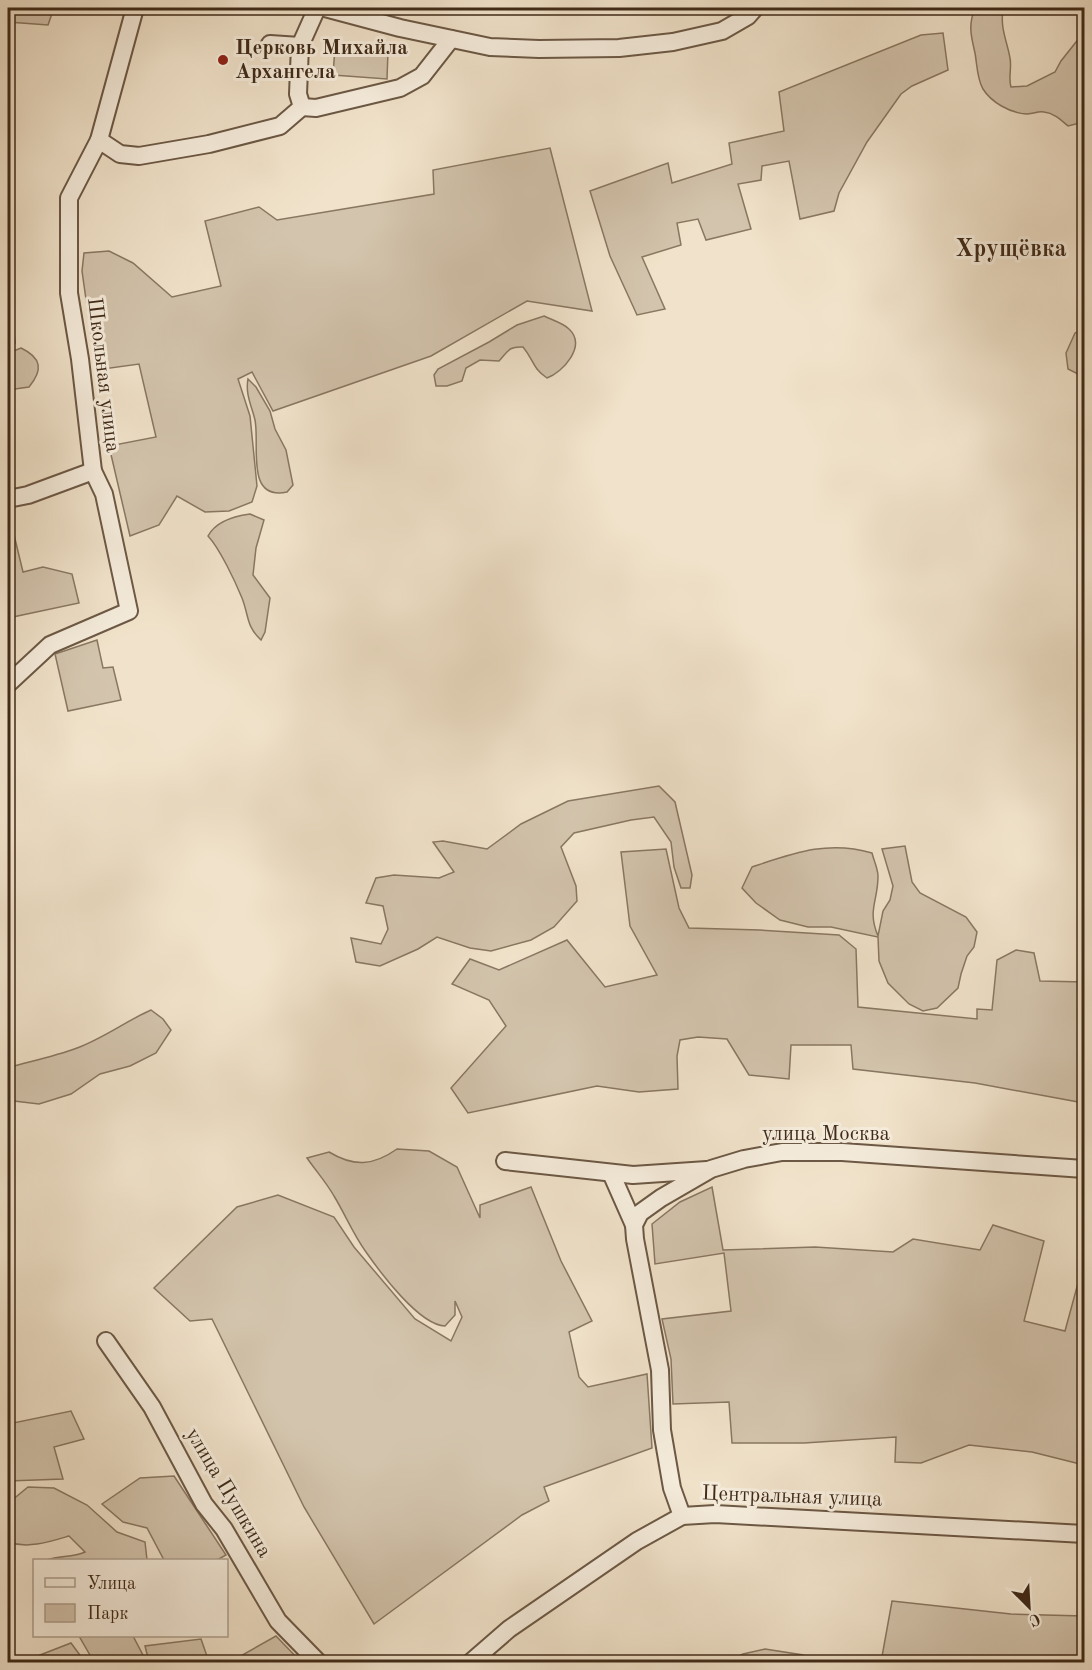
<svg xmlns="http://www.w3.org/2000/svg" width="1092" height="1670" viewBox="0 0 1092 1670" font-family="'Old Standard TT',serif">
  <rect width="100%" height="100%" fill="#f1e3cb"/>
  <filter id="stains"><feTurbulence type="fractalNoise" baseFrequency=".00333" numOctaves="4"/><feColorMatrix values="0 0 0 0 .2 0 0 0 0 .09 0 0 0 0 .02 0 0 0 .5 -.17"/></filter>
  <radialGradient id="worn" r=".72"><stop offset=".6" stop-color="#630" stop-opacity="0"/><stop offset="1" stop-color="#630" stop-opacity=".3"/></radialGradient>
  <g fill="#d3c4ad" stroke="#897762" stroke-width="1.5">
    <polygon points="8,8 54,8 48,25 8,22"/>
    <path d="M 975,8 L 1007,8 L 1003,10 C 1000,28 1007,41 1010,58 C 1012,68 1008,78 1011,87 L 1027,86 L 1055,72 L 1061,61 L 1084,32 L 1084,122 L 1068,126 C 1061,120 1054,113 1044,112 C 1038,111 1032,114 1026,114 C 1010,113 991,102 983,89 C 977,79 977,64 975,53 C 971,36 968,25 975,8 Z"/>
    <polygon points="943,33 948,70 912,86 901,94 867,142 839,193 834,211 800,219 789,161 762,166 761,180 738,184 751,229 706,240 698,219 677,223 681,245 642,257 665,309 637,315 610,256 590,191 668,163 672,183 732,164 729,143 784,131 779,92 921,35"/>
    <polygon points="335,47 388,51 387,79 333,75"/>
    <polygon points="550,148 592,311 527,301 431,356 273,411 252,372 238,379 250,416 257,486 252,502 229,511 205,512 177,496 159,525 130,536 109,446 156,437 139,364 96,370 82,271 84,253 109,251 133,263 172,297 221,286 205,221 259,207 277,220 434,194 433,170"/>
    <polygon points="11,297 15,343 8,344 8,298"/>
    <path d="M 544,316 C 552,320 563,323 569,329 C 587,346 563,372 547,378 C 532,368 534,360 523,347 C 509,346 508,351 499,361 L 480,360 L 466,368 L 462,381 L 447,386 L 436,386 L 434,375 L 438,369 L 489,342 L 517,325 Z"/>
    <polygon points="1084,329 1084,377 1068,369 1066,353 1075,333"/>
    <path d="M 21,348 C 42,358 43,370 29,387 L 8,390 L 8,353 Z"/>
    <path d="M 248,379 L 256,387 L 270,411 L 275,429 L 286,450 L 293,485 L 287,492 C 245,501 260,445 255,420 C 252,407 245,394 248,379 Z"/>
    <polygon points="8,510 23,572 43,567 72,574 79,603 8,618"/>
    <path d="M 250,514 L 264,520 L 256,548 L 253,575 L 270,598 L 265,632 L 261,640 C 246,626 249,616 242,598 C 235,581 220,549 208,536 C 216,521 235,516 250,514 Z"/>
    <polygon points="97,640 103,668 113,667 121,700 68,711 55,654"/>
    <polygon points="659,786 675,802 692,875 690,888 681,888 674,867 671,842 654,817 631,820 574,833 561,847 576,886 577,901 554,927 531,940 491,951 470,948 437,937 418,949 380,966 356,962 351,938 381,944 388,929 383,906 366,903 376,878 394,875 439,878 454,872 433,842 443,841 487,849 521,824 568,801"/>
    <path d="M 905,846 L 912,882 L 920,893 L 966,917 L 977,932 L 974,947 L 967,956 L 961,974 L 958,988 L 937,1008 L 923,1011 L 909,1004 L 888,983 L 879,961 L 878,937 L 831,927 L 808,927 L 780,920 L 756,903 L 742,888 L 752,867 C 794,853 828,840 872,853 C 874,861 878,869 878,876 C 878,902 867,910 878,936 L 883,911 L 890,900 L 893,886 L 882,849 Z"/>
    <polygon points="666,849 679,908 689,928 760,930 839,935 856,949 858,1007 977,1019 977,1009 992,1010 997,960 1016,950 1034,953 1040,981 1084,982 1084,1103 975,1083 853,1069 851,1045 791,1045 789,1079 749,1075 727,1039 698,1037 680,1040 677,1056 678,1089 639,1092 597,1086 468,1113 451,1088 506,1026 489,1000 452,984 470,959 499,970 567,940 605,987 657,975 630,926 621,852"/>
    <path d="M 151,1010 L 163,1019 L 171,1030 L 156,1053 L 130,1066 L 100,1074 L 71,1094 L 39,1104 L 14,1101 L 8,1096 L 8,1074 L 10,1067 C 32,1061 56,1056 77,1048 C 104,1038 126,1021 151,1010 Z"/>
    <path d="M 397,1149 L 429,1151 L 457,1167 L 480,1218 L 480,1205 L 531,1187 L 561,1261 L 592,1321 L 569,1332 L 579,1377 L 588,1387 L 647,1374 L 652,1448 L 544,1487 L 549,1501 L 522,1515 L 374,1624 L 304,1507 L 212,1319 L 190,1321 L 154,1288 L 237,1207 L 278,1195 L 334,1217 L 354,1247 L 415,1319 L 451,1341 L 462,1317 L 455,1301 L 455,1315 L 445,1326 C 419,1325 380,1272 366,1252 C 353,1234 345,1214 334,1196 C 326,1182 316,1171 307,1158 L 329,1152 C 354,1167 373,1166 397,1149 Z"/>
    <polygon points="712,1187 723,1250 815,1247 893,1252 913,1239 980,1250 993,1225 1044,1241 1024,1321 1065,1331 1084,1261 1084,1465 1032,1452 969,1445 921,1463 895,1462 896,1437 804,1443 732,1443 729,1402 673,1404 671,1359 662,1319 731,1311 724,1253 655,1264 652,1224 680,1202"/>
    <polygon points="71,1411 84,1439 54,1447 63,1479 8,1481 8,1424"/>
    <polygon points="174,1476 226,1555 217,1560 164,1560 147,1528 123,1522 102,1504 140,1478"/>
    <path d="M 28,1487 L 54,1488 L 87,1505 L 117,1532 L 145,1542 L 147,1560 L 47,1560 C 59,1555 72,1558 85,1552 L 69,1536 C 49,1542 28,1549 8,1542 L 8,1500 L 11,1501 Z"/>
    <polygon points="892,1601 1011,1614 1084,1616 1084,1662 881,1662"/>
    <polygon points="79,1636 133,1636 145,1659 143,1662 94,1662"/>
    <polygon points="276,1636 301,1662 230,1662"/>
    <polygon points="201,1639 209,1662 149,1662 145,1646"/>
    <polygon points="71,1643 85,1662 22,1662"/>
    <polygon points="765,1649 803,1655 802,1662 726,1662 743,1654"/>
  </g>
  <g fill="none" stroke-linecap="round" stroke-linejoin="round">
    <defs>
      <g id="minor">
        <polyline points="325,8 400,28 490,47 539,49 619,48 673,42 722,31 748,16 755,8"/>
        <polyline points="270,44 300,46"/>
        <polyline points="302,107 316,108 400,88 422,76 451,39"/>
        <polyline points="99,140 120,154 139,156 209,144 280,126 302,107 298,94 300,46 317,8"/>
        <polyline points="8,499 28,495 93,471"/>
        <polyline points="8,684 50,645 129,611 104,494 93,471 80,359 69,293 69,198 99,140 135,8"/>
        <polyline points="505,1161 633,1175 707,1170"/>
        <polyline points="611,1173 634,1225"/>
        <polyline points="106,1341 152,1407 204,1504 224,1529 278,1621 318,1662"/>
        <polyline points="682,1516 672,1488 662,1430 660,1370 635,1239 634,1225 640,1213 661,1198 711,1169 744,1159 782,1152 842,1152 1084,1169"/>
        <polyline points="471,1662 509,1629 637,1541 682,1516 715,1514 1084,1534"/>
      </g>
    </defs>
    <use href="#minor" stroke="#6c5845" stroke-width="20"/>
    <use href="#minor" stroke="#f6eddd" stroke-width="16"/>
  </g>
  <circle fill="#8f2418" stroke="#f6eddd" stroke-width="2" cx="223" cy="60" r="6"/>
  <g text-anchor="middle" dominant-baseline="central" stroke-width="6" stroke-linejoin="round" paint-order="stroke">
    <g font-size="21" font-weight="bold" fill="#3f2a18" stroke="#f6eddd" text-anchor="start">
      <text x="235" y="48">Церковь Михайла<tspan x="235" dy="24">Архангела</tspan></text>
    </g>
    <g font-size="21" fill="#3f2a18" stroke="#f6eddd">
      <text transform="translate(103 375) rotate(83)">Школьная улица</text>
      <text x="826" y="1134">улица Москва</text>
      <text transform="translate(228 1493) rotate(59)">улица Пушкина</text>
      <text transform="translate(792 1497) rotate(2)">Центральная улица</text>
    </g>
    <g font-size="24" font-weight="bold" fill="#3f2a18" stroke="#f6eddd">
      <text x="1011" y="250">Хрущёвка</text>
    </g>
  </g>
  <rect width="1092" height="1670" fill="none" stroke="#f1e3cb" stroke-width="30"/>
  <rect x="9" y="9" width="1074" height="1652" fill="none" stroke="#3f2a18" stroke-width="3"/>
  <rect x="15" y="15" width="1062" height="1640" fill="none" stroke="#3f2a18" stroke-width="1.5"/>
  <rect x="33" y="1559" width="195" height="78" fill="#f6eddd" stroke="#ad9f8e" stroke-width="1.5"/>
  <rect x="45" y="1578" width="30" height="9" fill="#f6eddd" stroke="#ad9f8e" stroke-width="1.5"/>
  <text x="87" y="1589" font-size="18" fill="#3f2a18">Улица</text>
  <rect x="45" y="1604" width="30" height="18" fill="#d3c4ad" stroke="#ad9f8e" stroke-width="1.5"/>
  <text x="87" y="1619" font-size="18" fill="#3f2a18">Парк</text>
  <g transform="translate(1029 1607) rotate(156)" stroke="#f6eddd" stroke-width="4.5" paint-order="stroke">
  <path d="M0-4.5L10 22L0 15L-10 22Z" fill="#3f2a18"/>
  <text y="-9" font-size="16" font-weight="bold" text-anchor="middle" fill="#3f2a18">С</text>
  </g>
  <rect width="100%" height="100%" filter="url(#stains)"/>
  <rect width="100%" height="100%" fill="url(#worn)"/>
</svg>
